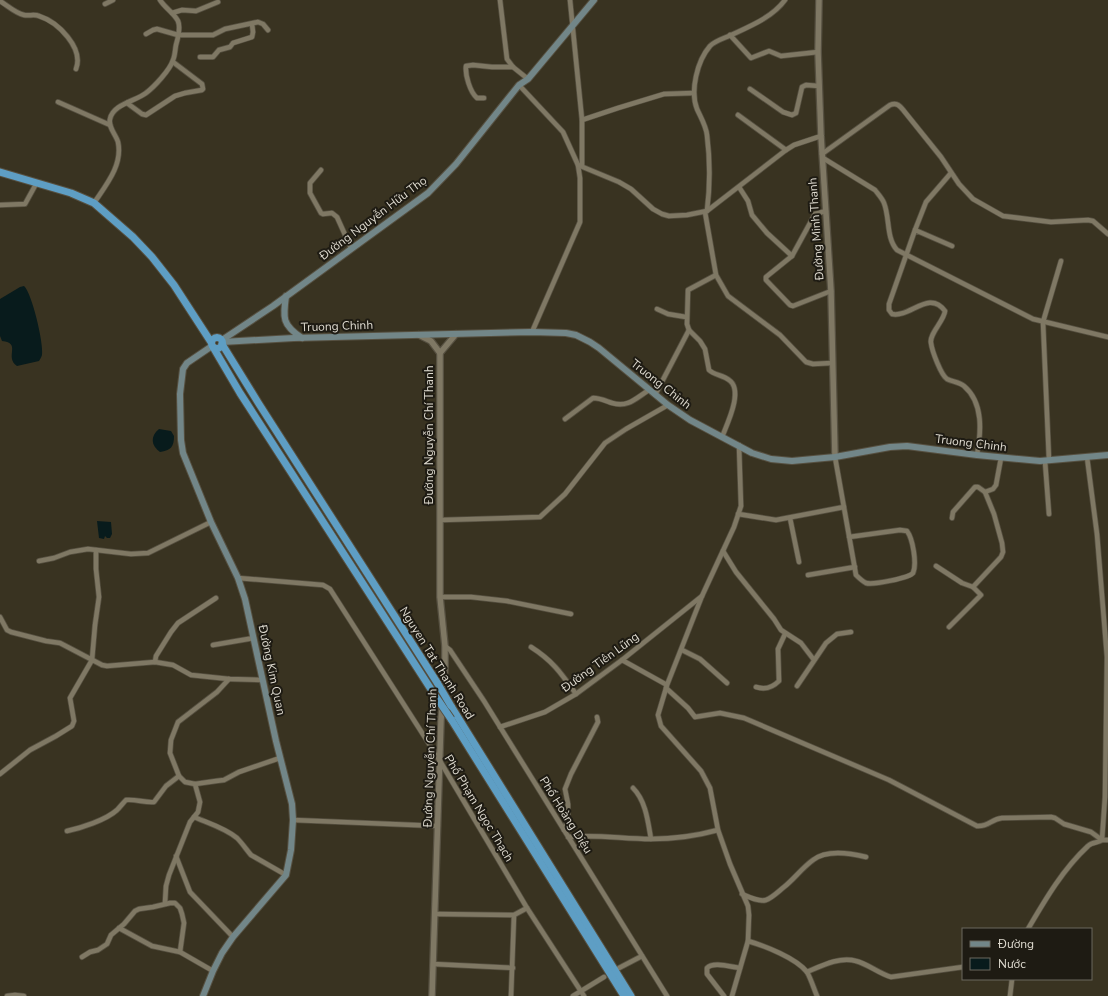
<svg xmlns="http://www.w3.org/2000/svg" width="1108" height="996" viewBox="0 0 1108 996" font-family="'Nunito Sans',sans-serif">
  <rect width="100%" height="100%" fill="#393321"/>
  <g fill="#081b1c">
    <path d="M 24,286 C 32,293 44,344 42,355 C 41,358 40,359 39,361 L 17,366 C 4,357 22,343 2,341 L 0,336 L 0,299 L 20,287 Z"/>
    <path d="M 159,429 L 171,431 L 174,436 C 174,447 171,450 160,452 C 151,446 150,436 159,429 Z"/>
    <polygon points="97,521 111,522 112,534 110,538 107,538 105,536 104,539 99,538"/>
  </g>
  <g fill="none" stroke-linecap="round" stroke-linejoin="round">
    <defs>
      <g id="minor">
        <polyline points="500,0 507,59 513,67 528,79"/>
        <polyline points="570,0 582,120"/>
        <path d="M 0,1 C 8,6 15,13 24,15 C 29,16 35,14 39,16 C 58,22 84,48 76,69"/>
        <polyline points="105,4 113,0"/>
        <polyline points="172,13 182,10 196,11 218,2"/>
        <polyline points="146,34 153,30 157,29 178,35 213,35 225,29 258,22 263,24 268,30"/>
        <polyline points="730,35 751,58 769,51 781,56 818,52"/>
        <polyline points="200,57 213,57 219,50 230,47 233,43 252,37 253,32 252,24"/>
        <polyline points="519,85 563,132 578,165 580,178 580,222 532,332"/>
        <polyline points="750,89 783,112 792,115 796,113 802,87 806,85 819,86"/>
        <path d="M 484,98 L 477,98 C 470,92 465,75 466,66 L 473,65 L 492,67 L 513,67"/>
        <polyline points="58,102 110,125"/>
        <polyline points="127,103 142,114 146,115 175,96 185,93 202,90 203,89 202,84 173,62"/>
        <polyline points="738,115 786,150"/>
        <path d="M 822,154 L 890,105 C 897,102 900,106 904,111 L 941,157 L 959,184 L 973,199 L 1003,216 L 1051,222 L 1088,220 L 1093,221 L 1108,234"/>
        <path d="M 823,158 L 875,190 C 878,194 882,198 884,203 C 890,218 886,238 897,250 L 1033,319 L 1108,337"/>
        <polyline points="578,165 619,182 631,189 653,209 662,214 669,216 687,215 707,211 786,150 794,145 821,136"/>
        <polyline points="582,166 582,120 618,108 664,94 694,93"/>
        <polyline points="321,170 310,183 310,193 321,213 323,214 332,213 337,217 351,248"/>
        <polyline points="739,187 748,201 752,215 767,233 792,256"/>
        <path d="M 94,203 C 106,185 123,165 118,142 C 116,135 108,127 110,119 C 113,104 136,101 146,93 C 154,87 170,70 173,60 C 175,56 175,50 176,45 C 178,38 181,28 178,21 C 174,13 165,8 160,0"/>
        <polyline points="0,205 25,204 36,184"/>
        <path d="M 707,211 C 710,187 710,159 707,135 C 706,126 701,118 697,109 C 690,91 697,61 710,46 C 715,41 722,39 729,36 C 748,27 772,18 785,0"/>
        <polyline points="826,211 815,214 792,256 766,277 766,280 790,305 793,306 831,291"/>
        <polyline points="705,212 716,275 728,296 780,335 806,362 813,364 832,363"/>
        <polyline points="915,230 926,202 951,173"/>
        <path d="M 952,246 L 915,230 L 889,304 L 889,310 L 892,314 C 910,318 929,289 945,311 C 944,321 929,334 931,343 C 932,351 941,375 947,379 C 953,382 959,382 964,386 C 984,403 981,433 977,455"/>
        <path d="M 716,275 L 688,290 L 687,324 L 689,330 L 700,341 L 705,349 L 709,370 C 714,375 723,375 729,380 C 744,390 727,424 722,437"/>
        <polyline points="657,309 668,314 686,317"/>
        <polyline points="655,395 689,330"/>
        <path d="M 565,419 L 593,398 C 600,398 606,401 612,403 C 628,408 636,398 649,390"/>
        <path d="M 835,457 L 856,575 C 859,578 862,581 866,583 C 873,585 909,578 913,573 C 917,564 913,539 907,531 L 900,530 L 849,537"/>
        <polyline points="1049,460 1043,322 1061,261"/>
        <polyline points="1045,461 1049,514"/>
        <polyline points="985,492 993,489 996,485 1001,458"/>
        <polyline points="738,514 776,520 844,507"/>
        <polyline points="790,518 799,562"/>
        <polyline points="952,518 953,512 975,487 978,487 985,492 994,514 1002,543 1003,552 1001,557 973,587"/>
        <polyline points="441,520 540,517 565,494 605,443 626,429 668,405"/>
        <polyline points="723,551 736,572 774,619 781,630 801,643 814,660"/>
        <polyline points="39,561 54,558 70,552 88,549 131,554 148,553 211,522"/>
        <polyline points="936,566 962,583 973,587 981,595 949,627"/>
        <polyline points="808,575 855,567"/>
        <polyline points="238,578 323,585 330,589 440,761 527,908 584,996"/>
        <polyline points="440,597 471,597 507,601 571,614"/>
        <polyline points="0,617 7,630 11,632 46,641 60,643 102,665 107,666 155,662 173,665 191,675 229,679 263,680"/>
        <polyline points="213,645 254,638"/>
        <polyline points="445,646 450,650 484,701 667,996"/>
        <path d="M 531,647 C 553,661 561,673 576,694"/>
        <polyline points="682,650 700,659 727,683"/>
        <polyline points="622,660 667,685"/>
        <polyline points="155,662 156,656 171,632 178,623 216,598"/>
        <polyline points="229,679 217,692 178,722 171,740 170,753 179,776 185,782 195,784 216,781 224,780 239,772 280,758"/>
        <polyline points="797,686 826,643 837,634 851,632"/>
        <path d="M 756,687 C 765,690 772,688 779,681 L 778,649 L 785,634"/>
        <path d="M 666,688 L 688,708 L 695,717 L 720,713 L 744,718 L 889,780 L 977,826 C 989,827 991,819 1002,818 L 1051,817 L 1055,818 L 1064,824 L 1091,832 L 1102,840 L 1108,840"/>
        <polyline points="500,727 545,712 576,694 622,660 702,596"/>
        <polyline points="0,774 30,750 56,736 72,726 74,721 70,698 92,660 95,625 99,597 96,569 96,550"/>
        <path d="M 633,788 C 646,801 648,822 651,839"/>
        <path d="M 194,817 C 208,823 225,828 237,838 C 242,843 246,849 251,855 L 286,875"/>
        <polyline points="293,820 438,826"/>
        <polyline points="564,830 568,818 568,804 565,789 571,774 598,722 597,717"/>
        <path d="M 67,831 C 81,828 106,820 117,810 C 120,807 123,803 126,800 C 136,799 145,803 154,802 L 166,786 L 179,776"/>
        <path d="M 568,837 C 596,834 623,839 651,839 C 673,839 696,836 718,830"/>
        <polyline points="176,856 190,892 233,937"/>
        <path d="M 742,894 C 749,897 758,902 766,900 C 772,898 779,891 784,887 C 794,879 802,868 813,860 C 827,849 850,853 866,857"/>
        <polyline points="165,903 166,886 169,875 190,822 198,812 200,802 195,784"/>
        <polyline points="435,914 514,915 527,908"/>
        <polyline points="119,928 152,946 180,952 213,971"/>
        <path d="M 1028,929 C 1045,900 1063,869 1088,846 C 1092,842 1098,843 1102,840 L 1105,797 L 1107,657 L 1097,534 L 1087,457"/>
        <path d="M 748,941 C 765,946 796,958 807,972 C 811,979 814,989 817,996"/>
        <polyline points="82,957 90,952 98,950 107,944 111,935 124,924 135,911 139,909 153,907 170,903 175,903 180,908 182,914 184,923 180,952"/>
        <polyline points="433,964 513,968"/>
        <polyline points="619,968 642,956"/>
        <path d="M 807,972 C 821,966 840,956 856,961 C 868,964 878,973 891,977 L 963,967"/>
        <polyline points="7,996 15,995 24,996"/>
        <polyline points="511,996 514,915"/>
        <polyline points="573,996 604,977"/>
        <path d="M 724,996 L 707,974 L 707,968 C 713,961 731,967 740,968"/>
        <polyline points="732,996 748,941 749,915 748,906 730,864 718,830 710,788 701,771 661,726 658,715 667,685 702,596 734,527 741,506 739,445"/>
        <polyline points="1010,996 1012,979"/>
      </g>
      <g id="tertiary">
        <polyline points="819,0 818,52 821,136 831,291 835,457"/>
        <polyline points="419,335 431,341 440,353"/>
        <polyline points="432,996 441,720 445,667 445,646 440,597 440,353 456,334"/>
      </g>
      <g id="secondary">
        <path d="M 286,296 C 283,318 282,325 302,338"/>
        <polyline points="222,340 273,306 428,193 456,164 519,85 528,79 594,0"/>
        <polyline points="222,342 294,338 532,332 566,333 576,335 590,342 599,348 668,405 690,420 752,453 771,459 792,461 835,457 890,447 907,446 977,455 1040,461 1108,455"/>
        <polyline points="203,996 213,971 222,953 233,937 286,875 291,850 293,820 292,804 276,741 245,599 238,578 211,522 183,453 181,440 180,394 183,369 187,363 212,346"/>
      </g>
      <g id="trunk">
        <polyline points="0,172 71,193 94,203 133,237 152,257 174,285 211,342"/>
        <circle cx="217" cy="343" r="5.5"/>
        <polyline points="222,344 259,404 438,684"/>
        <polyline points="213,347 240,393 436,697"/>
        <polyline points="451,706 631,996"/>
        <polyline points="451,719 624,996"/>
      </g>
    </defs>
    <use href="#minor" stroke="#565041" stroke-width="6"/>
    <use href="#tertiary" stroke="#565041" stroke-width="8"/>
    <use href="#secondary" stroke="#565041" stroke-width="8"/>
    <use href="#trunk" stroke="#565041" stroke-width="9"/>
    <use href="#minor" stroke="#7f7864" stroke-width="4.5"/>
    <use href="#tertiary" stroke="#7f7864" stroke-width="5.5"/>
    <use href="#secondary" stroke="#728688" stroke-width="6"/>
    <use href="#trunk" stroke="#5e9ec4" stroke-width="7"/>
    <defs>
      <g id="trunk-bridge">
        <polyline points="438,684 451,706"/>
        <polyline points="436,697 451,719"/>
      </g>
    </defs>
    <use href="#trunk-bridge" stroke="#565041" stroke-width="9" stroke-linecap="butt"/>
    <use href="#trunk-bridge" stroke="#5e9ec4" stroke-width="7"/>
  </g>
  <g text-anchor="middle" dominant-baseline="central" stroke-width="4" stroke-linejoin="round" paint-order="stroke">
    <g font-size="12" fill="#dfdbd0" stroke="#1e1b13">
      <text transform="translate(373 218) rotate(-37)">Đường Nguyễn Hữu Thọ</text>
      <text transform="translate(816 229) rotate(-94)">Đường Minh Thanh</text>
      <text transform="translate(337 326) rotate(-2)">Truong Chinh</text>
      <text transform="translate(661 384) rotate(38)">Truong Chinh</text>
      <text transform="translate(429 435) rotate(-90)">Đường Nguyễn Chí Thanh</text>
      <text transform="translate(971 443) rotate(7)">Truong Chinh</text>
      <text transform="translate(600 662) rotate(-36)">Đường Tiên Lũng</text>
      <text transform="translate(437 663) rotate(58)">Nguyen Tat Thanh Road</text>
      <text transform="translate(272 670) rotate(78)">Đường Kim Quan</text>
      <text transform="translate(430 758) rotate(-88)">Đường Nguyễn Chí Thanh</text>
      <text transform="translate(479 808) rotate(59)">Phố Phạm Ngọc Thạch</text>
      <text transform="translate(566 815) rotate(58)">Phố Hoàng Diệu</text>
    </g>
  </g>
  <rect x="962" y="928" width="130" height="52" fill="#1e1b13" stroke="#6b685f"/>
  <rect x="970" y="941" width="20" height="6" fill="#728688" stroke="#6b685f"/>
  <text x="998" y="948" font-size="12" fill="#dfdbd0">Đường</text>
  <rect x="970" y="958" width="20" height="12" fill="#081b1c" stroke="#6b685f"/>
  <text x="998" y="968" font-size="12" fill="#dfdbd0">Nước</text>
</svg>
